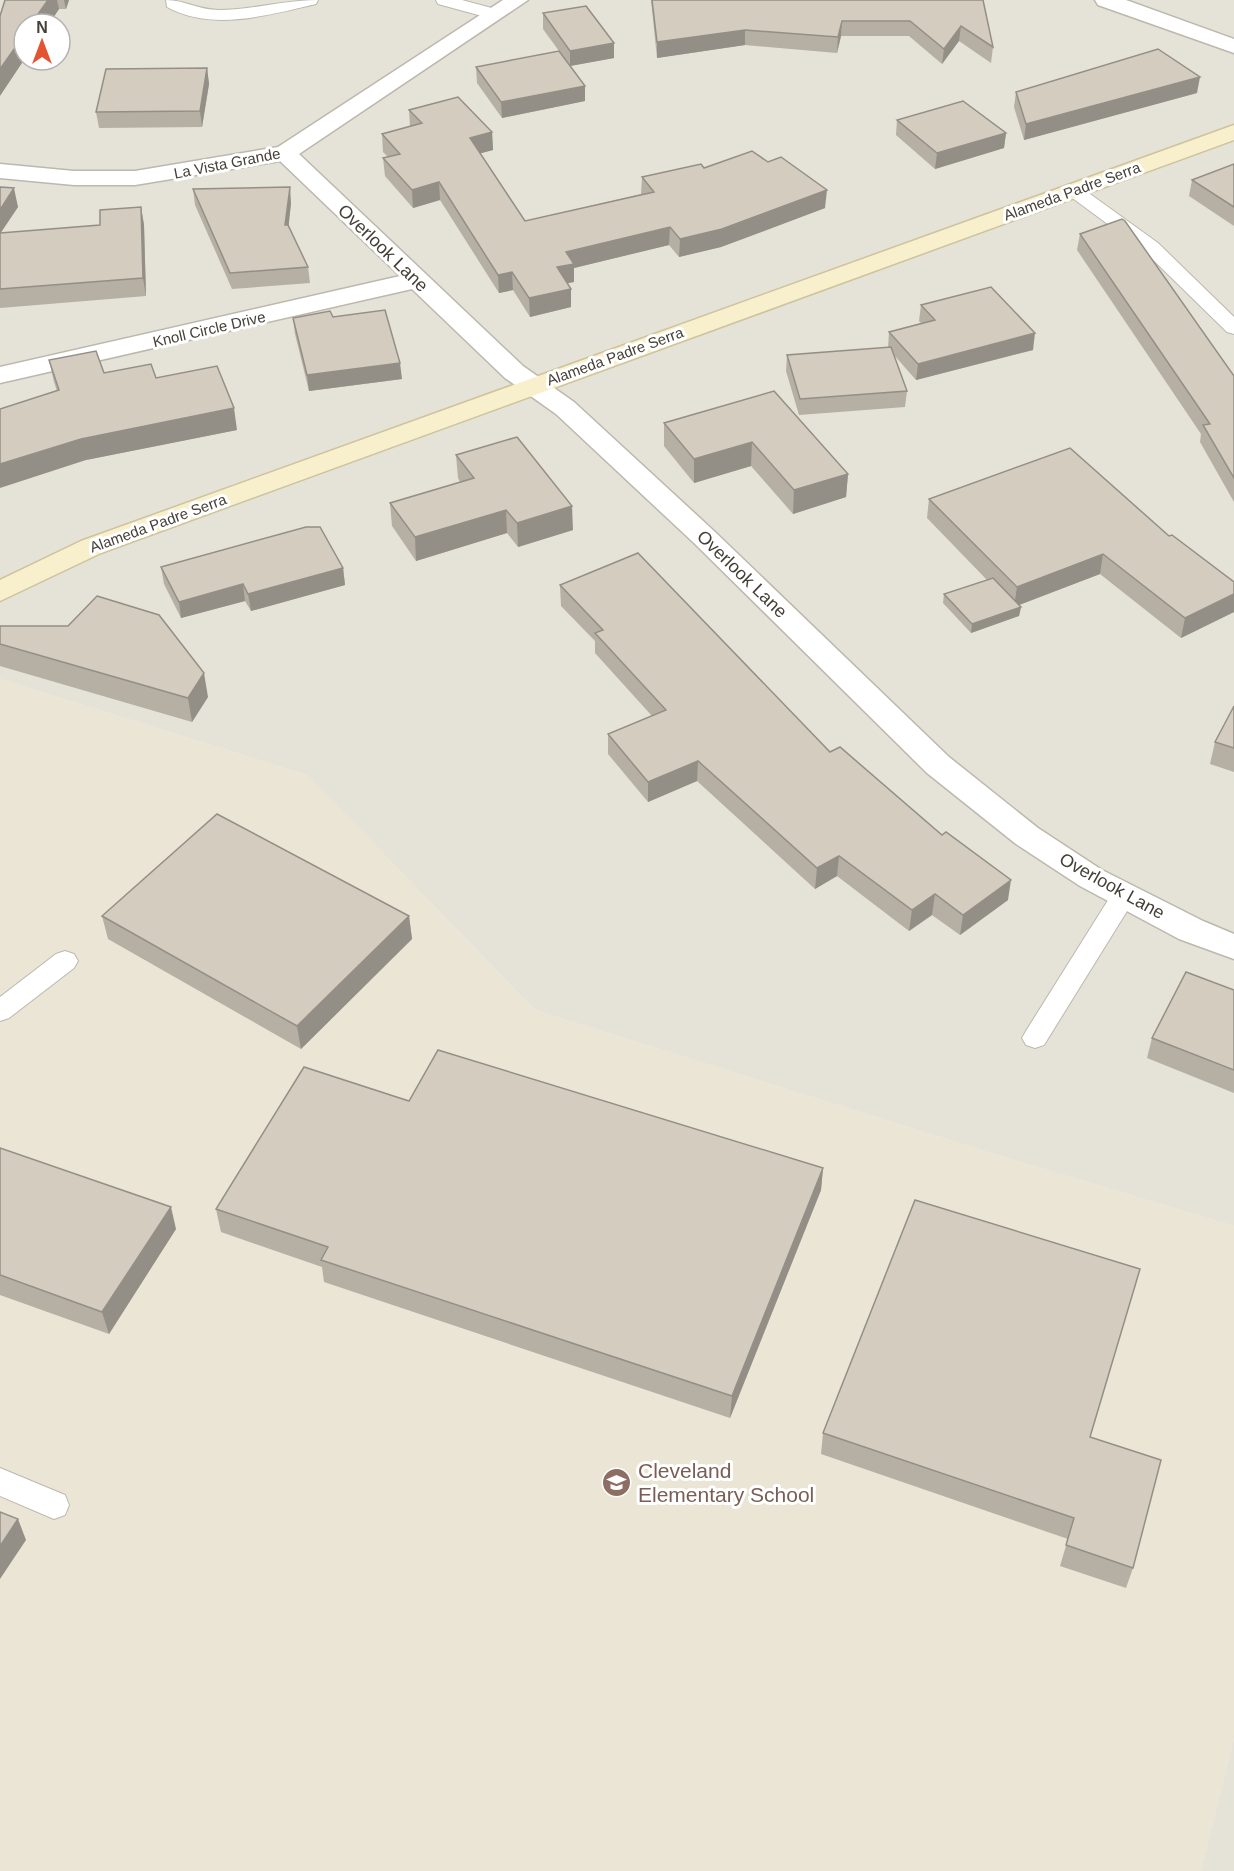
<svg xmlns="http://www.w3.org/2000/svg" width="1234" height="1871" viewBox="0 0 1234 1871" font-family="Helvetica,sans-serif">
  <rect width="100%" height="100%" fill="#f2f0e8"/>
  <g fill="#e5e2d7" fill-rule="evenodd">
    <path d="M 0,0 L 1234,0 L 1234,1226 L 988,1152 L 535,1010 L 307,775 L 0,679 ZM 24,24 L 60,24 L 60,60 L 24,60 Z"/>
    <polygon points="1234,1738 1234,1871 1201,1871"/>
  </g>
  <polygon fill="#eae5d4" points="0,679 307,775 535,1010 988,1152 1234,1226 1234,1738 1201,1871 0,1871"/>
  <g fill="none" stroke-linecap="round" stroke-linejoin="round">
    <defs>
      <g id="lane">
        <path d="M 166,0 C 185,0 198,10 219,10 C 253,10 283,0 318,0 L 316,4 C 269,15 212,32 167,7 Z"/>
        <polygon points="436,0 462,0 499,10 501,14 493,19 438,4"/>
        <polygon points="1073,184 1079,186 1158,243 1234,317 1234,334 1227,332 1144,251 1067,194 1064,190"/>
        <polygon points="1124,886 1133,889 1137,895 1044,1045 1035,1048 1026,1045 1022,1038 1026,1031 1115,889"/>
        <polygon points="65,951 74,954 78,961 74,968 9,1018 0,1021 0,997 56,954"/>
        <polygon points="0,1468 65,1495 69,1505 65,1515 54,1519 0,1496"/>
      </g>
      <g id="street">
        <polygon points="503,0 528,0 299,154 523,366 574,402 714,531 949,757 1038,828 1102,870 1203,921 1234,934 1234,959 1179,939 1080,886 1016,844 927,773 694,543 556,414 505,378 412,289 0,383 0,367 400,276 280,161 135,185 74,185 0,178 0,164 74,171 135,171 278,147"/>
        <polygon points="1095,0 1126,0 1234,39 1234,53 1098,5"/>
      </g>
      <polygon id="secondary" points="1234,125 1234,140 101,553 0,601 0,580 81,541"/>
    </defs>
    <use href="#lane" stroke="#bdb8ac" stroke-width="2"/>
    <use href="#street" stroke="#bdb8ac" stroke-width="3"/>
    <use href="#secondary" stroke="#cdc39d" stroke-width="3"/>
    <use href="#lane" fill="#fff" fill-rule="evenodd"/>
    <use href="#street" fill="#fff" fill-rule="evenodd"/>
    <use href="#secondary" fill="#f8f0cc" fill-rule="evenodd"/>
  </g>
  <g fill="#b5afa4">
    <polygon points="5,0 69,0 66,9 59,9 49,24 24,24"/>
    <polygon points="651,0 983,0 993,47 991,63 959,41 942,64 909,36 841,36 837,53 745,45 657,58"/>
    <polygon points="543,13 614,58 570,66 543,29"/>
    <polygon points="476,67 585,86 585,101 502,118 477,83"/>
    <polygon points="207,68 209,84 202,127 99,128 96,112"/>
    <polygon points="1016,92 1197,93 1024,140 1014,107"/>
    <polygon points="409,110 492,132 493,150 480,153 525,221 641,194 642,177 704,168 825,208 721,247 679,257 669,245 574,268 574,282 567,283 571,307 530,317 513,290 499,293 440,200 413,208 385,176 383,158 388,157 383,152 382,134 410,127"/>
    <polygon points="897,120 1006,133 1004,148 935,169 896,135"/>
    <polygon points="1234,164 1234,226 1189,196 1192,180"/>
    <polygon points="0,187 18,207 0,233 100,225 141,207 144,225 146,296 0,308"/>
    <polygon points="193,189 291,203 288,227 308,267 310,283 232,289 195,205"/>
    <polygon points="1080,234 1234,376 1234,502 1200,442 1201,434 1077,250"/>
    <polygon points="921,305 1033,350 916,380 894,355 907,391 905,407 799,415 786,371 787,355 888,348 889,332 921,323 919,321"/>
    <polygon points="333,317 402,379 309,391 295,334 293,318"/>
    <polygon points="49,360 104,373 156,378 237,430 86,460 57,391 54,382"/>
    <polygon points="774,391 848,474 846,497 793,514 751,466 694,483 664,446 664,423"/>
    <polygon points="456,455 573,530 518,547 507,533 416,561 392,526 390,503 460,482 458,478"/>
    <polygon points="929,499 1169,536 1234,582 1234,612 1181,638 1100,574 1018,605 1021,607 1019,616 971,633 943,603 944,594 987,580 927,518"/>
    <polygon points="161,567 343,568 345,585 251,611 245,601 181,618 164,584"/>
    <polygon points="560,585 830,752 1008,900 960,935 932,915 909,931 837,876 815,889 697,781 648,802 608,754 608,734 652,716 595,653 595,641 561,606"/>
    <polygon points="0,626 68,626 208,697 192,722 0,666"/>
    <polygon points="1234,706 1234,772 1210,764 1215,742"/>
    <polygon points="102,916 409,916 412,939 301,1049 108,939"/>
    <polygon points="1234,990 1234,1093 1147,1058 1152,1038"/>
    <polygon points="409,1101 823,1168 821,1190 730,1418 324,1282 322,1267 221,1232 216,1209"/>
    <polygon points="0,1148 176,1229 109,1334 0,1295"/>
    <polygon points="823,1433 1090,1437 1133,1568 1126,1588 1060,1566 1068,1539 821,1454"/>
  </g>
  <g fill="#948f86">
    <polygon points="48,0 57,0 59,9 49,24 31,24"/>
    <polygon points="64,0 69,0 66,9"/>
    <polygon points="842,21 841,36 837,53 838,37"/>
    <polygon points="961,26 959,41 942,64 944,49"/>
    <polygon points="745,30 745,45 657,58 657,42"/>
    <polygon points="24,35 24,60 0,96 0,69"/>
    <polygon points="614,43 614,58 570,66 570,51"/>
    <polygon points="207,68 209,84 202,127 200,111"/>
    <polygon points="1200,77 1197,93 1024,140 1026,124"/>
    <polygon points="585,86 585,101 502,118 501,102"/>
    <polygon points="492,132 493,150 471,156 470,138"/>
    <polygon points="1006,133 1004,148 935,169 937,153"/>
    <polygon points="439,182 440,200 413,208 412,190"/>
    <polygon points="290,187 291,203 287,241 285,225"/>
    <polygon points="14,188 18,207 0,234 0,210"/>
    <polygon points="827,190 825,208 721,247 679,257 680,239"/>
    <polygon points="141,207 144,225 146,296 143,278"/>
    <polygon points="670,227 669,245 574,268 574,282 557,285 557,267 566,252"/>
    <polygon points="512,272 513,290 499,293 498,275"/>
    <polygon points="571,289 571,307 530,317 529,298"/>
    <polygon points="1035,333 1033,350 916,380 918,364"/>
    <polygon points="400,363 402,379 309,391 307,375"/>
    <polygon points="234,408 237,430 86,460 0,488 0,464 81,439"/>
    <polygon points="752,442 751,466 694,483 694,459"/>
    <polygon points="848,474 846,497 793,514 794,490"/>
    <polygon points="572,506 573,530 518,547 517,523"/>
    <polygon points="506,510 507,533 416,561 415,537"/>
    <polygon points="1103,554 1100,574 1014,607 1017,587"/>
    <polygon points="343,568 345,585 251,611 248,594"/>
    <polygon points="243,584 245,601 181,618 179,602"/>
    <polygon points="1234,594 1234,612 1181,638 1185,618"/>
    <polygon points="1021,607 1019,616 971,633 972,624"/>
    <polygon points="204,673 208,697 192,722 188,698"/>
    <polygon points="698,761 697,781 648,802 648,782"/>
    <polygon points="839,856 837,876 815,889 817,868"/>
    <polygon points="1011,880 1008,900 960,935 963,915"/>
    <polygon points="935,894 932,915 909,931 912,910"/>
    <polygon points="409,916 412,939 301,1049 297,1026"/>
    <polygon points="823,1168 821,1190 730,1418 732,1396"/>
    <polygon points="171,1207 176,1229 109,1334 102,1312"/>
    <polygon points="18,1519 26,1540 0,1579 0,1546"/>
  </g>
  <g fill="#d3ccbf" stroke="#948f86" stroke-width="1.5">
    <polygon points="5,0 48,0 31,24 24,24 24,35 0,69 0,16"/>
    <polygon points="652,0 983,0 993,47 961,26 944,49 910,21 842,21 838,37 745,30 657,42"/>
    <polygon points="586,6 614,43 570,51 543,13"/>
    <polygon points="1158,49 1200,77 1026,124 1016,92"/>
    <polygon points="559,51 585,86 501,102 476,67"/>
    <polygon points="207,68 200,111 96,112 106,69"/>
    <polygon points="458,97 492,132 470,138 525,221 654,192 642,177 701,164 704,168 752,151 768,162 781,157 827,190 722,229 680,239 670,227 566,252 574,264 557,267 571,289 529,298 512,272 498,275 439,182 412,190 383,158 400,154 382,134 422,123 409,110"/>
    <polygon points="963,101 1006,133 937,153 897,120"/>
    <polygon points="1234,164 1234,207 1192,180"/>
    <polygon points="0,187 14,188 0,210"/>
    <polygon points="290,187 285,225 288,225 308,267 230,273 193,189"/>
    <polygon points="141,207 143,278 0,289 0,233 100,225 100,210"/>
    <polygon points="1122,219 1125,221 1234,376 1234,478 1203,425 1210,424 1080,234"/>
    <polygon points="991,287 1035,333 918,364 889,332 935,320 921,305"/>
    <polygon points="385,310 400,363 307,375 293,318 330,311 333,317"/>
    <polygon points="891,347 907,391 800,399 787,355"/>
    <polygon points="96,351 104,373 151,364 156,378 217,366 234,408 81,439 0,464 0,409 59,390 49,360"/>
    <polygon points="774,391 848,474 794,490 752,442 694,459 664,423"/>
    <polygon points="517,437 572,506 517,523 506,510 415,537 390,503 474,478 456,455"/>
    <polygon points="1070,448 1169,536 1172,535 1234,582 1234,594 1185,618 1103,554 1017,587 929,499"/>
    <polygon points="306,527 320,527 343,568 248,594 243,584 179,602 161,567"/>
    <polygon points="638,553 830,752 840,747 942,835 946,832 1011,880 963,915 935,894 912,910 839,856 817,868 698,761 648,782 608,734 666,710 595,633 603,630 560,585"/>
    <polygon points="993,578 1021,607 972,624 944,594"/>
    <polygon points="97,596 159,615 204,673 188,698 0,644 0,626 68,626"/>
    <polygon points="1234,706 1234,748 1215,742"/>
    <polygon points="217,814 409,916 297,1026 102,916"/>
    <polygon points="1186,972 1234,990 1234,1070 1152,1038"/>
    <polygon points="438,1050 823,1168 732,1396 321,1260 328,1247 216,1209 304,1067 409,1101"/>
    <polygon points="0,1148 171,1207 102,1312 0,1275"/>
    <polygon points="915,1200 1140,1269 1090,1437 1161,1460 1133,1568 1066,1545 1074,1518 823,1433"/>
    <polygon points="0,1512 18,1519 0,1546"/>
  </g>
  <defs>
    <symbol id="school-disc" viewBox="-11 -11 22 22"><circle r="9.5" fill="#8d6e63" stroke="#fff"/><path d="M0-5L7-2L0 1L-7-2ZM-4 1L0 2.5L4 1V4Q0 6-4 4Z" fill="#fff"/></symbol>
  </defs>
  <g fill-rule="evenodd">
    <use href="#school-disc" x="600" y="1466" width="33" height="33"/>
  </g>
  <g text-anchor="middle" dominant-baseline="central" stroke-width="6" stroke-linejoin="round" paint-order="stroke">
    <g font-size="15" fill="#454138" stroke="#fff">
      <text transform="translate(227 163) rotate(-11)">La Vista Grande</text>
      <text transform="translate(1072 191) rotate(-20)">Alameda Padre Serra</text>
      <text transform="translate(209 329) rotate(-13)">Knoll Circle Drive</text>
      <text transform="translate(615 356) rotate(-20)">Alameda Padre Serra</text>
      <text transform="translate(158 523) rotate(-20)">Alameda Padre Serra</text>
    </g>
    <g font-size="18" fill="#454138" stroke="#fff">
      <text transform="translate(383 248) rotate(44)">Overlook Lane</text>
      <text transform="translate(742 574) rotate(44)">Overlook Lane</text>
      <text transform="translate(1112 886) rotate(29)">Overlook Lane</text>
    </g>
    <g font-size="21" fill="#785e54" stroke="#fff" text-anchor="start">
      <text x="638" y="1470">Cleveland<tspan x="638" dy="24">Elementary School</tspan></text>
    </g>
  </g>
  <g transform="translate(42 42)"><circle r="28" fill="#ffffff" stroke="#b5b3af" stroke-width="1.5"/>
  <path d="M0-4.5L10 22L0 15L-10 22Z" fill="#e25530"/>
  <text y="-9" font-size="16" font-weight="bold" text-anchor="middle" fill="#454138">N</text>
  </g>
</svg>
